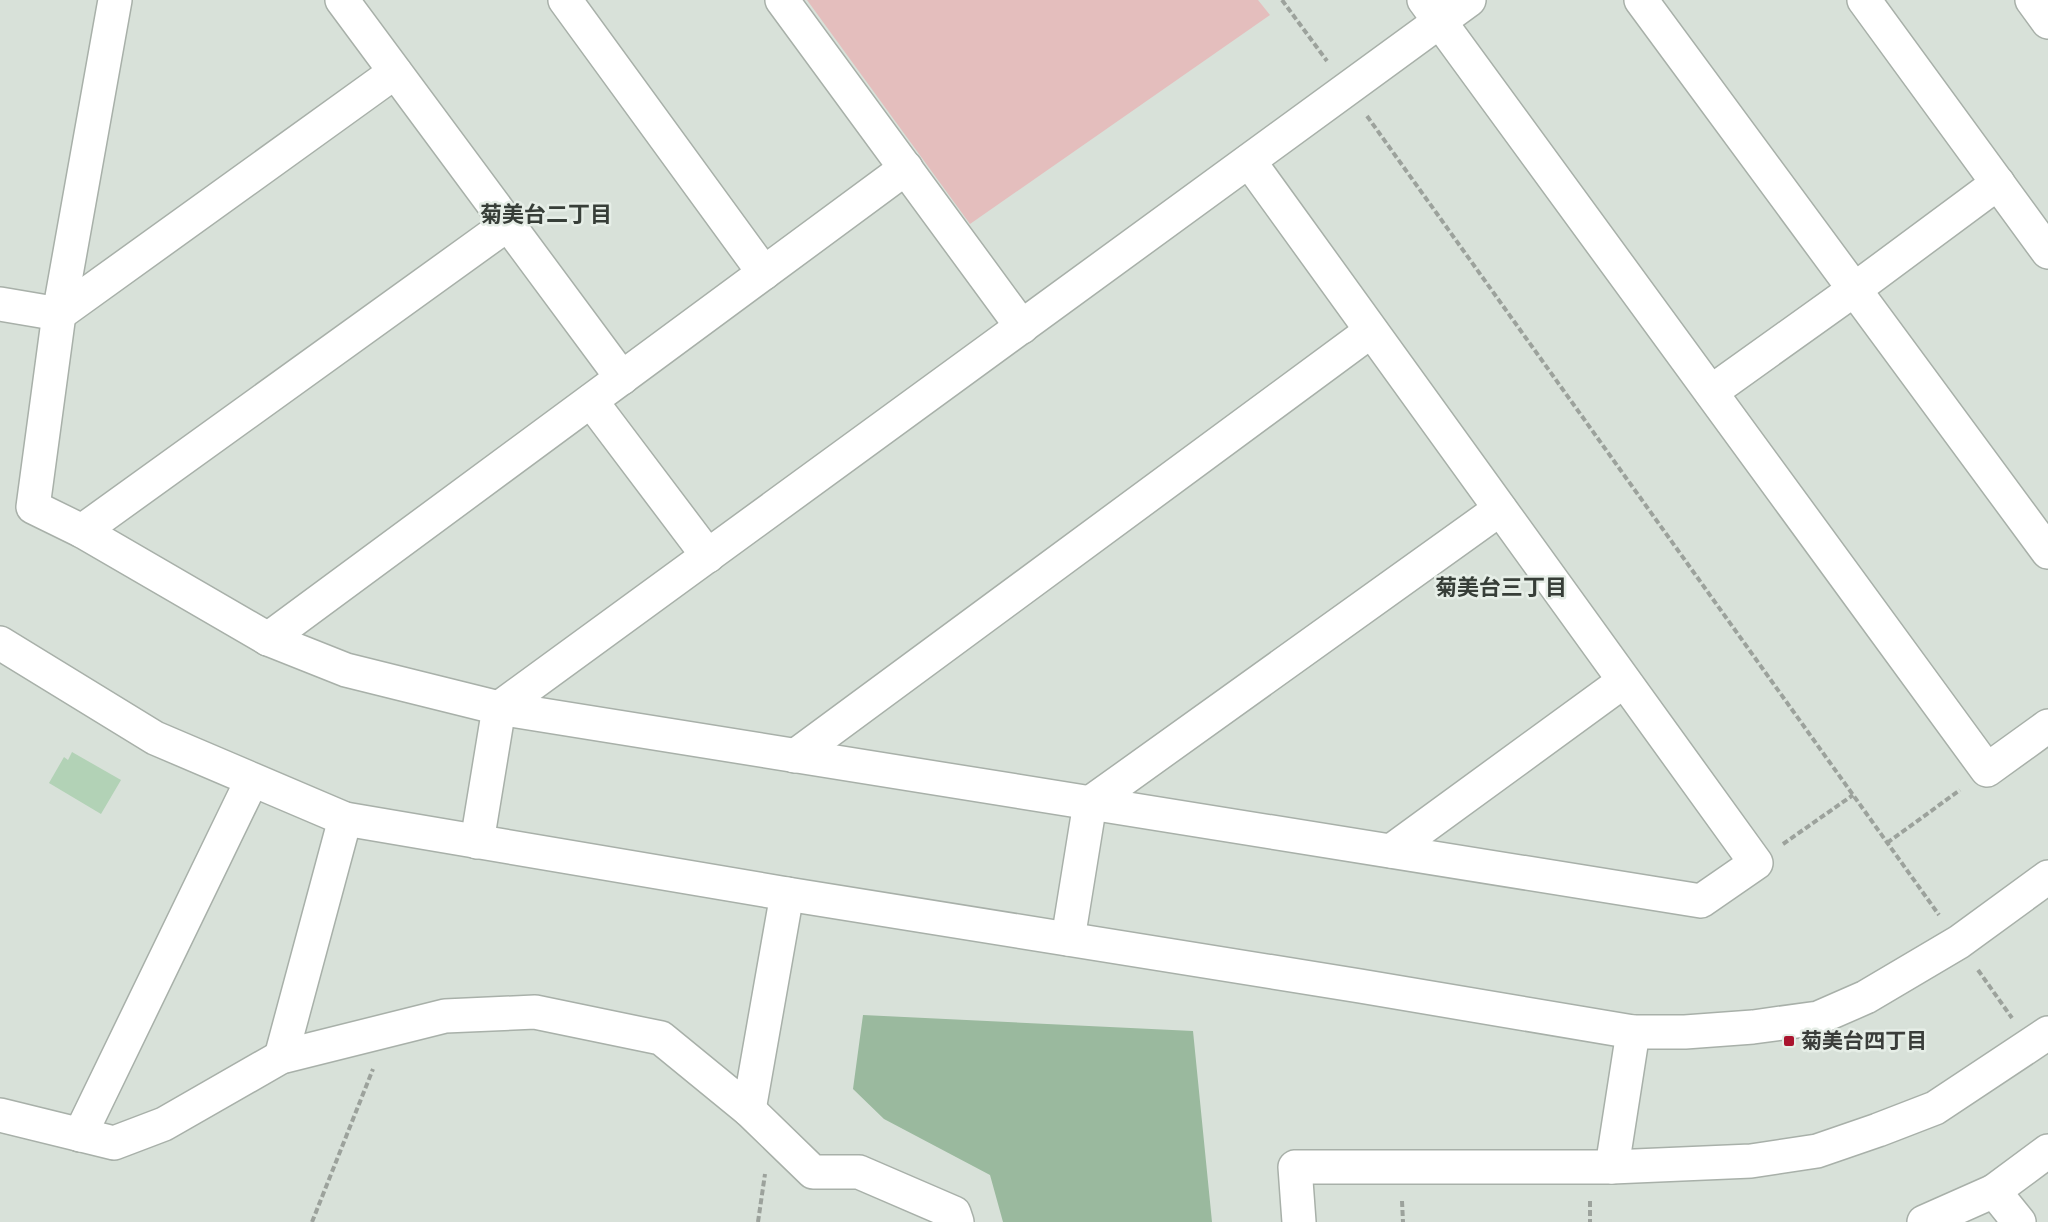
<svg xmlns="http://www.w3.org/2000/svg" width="2048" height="1222" viewBox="0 0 2048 1222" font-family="Jost,'Noto Sans JP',sans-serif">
  <rect width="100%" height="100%" fill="#d8e1d9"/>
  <polygon fill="#e4bebd" points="807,0 1258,0 1270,15 970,224"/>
  <polygon fill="#9ab99e" points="863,1015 1193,1031 1212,1222 1003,1222 990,1175 884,1119 853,1089"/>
  <polygon fill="#b2d2b6" points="72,752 121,780 101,814 49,783 64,757 68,760"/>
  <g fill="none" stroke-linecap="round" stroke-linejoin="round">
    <defs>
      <g id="minor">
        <polyline points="115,0 59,314 33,507 82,531 268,639 346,670 499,708 1701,901 1756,863 1249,161"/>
        <polyline points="342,0 622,378"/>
        <polyline points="565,0 764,273"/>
        <polyline points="782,0 1022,327"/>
        <polyline points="1424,0 1987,770 2048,726"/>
        <polyline points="1641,0 2048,552"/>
        <polyline points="1864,0 2048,252"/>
        <polyline points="2032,0 2048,22"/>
        <polyline points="0,304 59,314 395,72"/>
        <polyline points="1711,392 1855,289 1998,183"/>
        <polyline points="591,401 708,556"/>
        <polyline points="82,531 508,224"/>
        <polyline points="268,639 906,168"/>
        <polyline points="0,643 155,738 345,819 787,894 1360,986 1633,1032 1685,1032 1753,1027 1818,1018 1866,997 1959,942 2048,877"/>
        <polyline points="795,756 1371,331"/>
        <polyline points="477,842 499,708 1469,0"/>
        <polyline points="1391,851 1624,681"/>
        <polyline points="1068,939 1090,803 1500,509"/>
        <polyline points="281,1057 345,819"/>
        <polyline points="749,1110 813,1172 859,1172 954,1213 957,1222"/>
        <polyline points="0,1115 114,1143 164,1124 281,1057 445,1016 535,1012 661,1038 749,1110 787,894"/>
        <polyline points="80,1135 252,780"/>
        <polyline points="1612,1167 1633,1032"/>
        <polyline points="1994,1191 2048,1151"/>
        <polyline points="1299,1222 1295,1167 1612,1167 1751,1161 1817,1151 1878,1130 1935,1108 2048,1033"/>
        <polyline points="1924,1222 1994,1191 2019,1222"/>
      </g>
    </defs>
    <use href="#minor" stroke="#a8b0a9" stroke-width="36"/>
    <g stroke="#9ca29c" stroke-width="4" stroke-dasharray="6 3" stroke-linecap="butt">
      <polyline points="1282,0 1327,61"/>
      <polyline points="1367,116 1939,915"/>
      <polyline points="1887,843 1960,790"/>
      <polyline points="1783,844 1853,795"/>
      <polyline points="1978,970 2012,1018"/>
      <polyline points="1402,1201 1403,1222"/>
      <polyline points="1590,1201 1590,1222"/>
      <polyline points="312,1222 373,1069"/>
      <polyline points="758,1222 765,1174"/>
    </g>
    <use href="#minor" stroke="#fff" stroke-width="33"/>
  </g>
  <rect fill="#aa142e" stroke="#e6eee7" stroke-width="2" x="1783" y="1035" width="12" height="12" rx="3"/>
  <g text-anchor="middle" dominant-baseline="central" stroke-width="5" stroke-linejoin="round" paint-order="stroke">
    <g font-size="21" font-weight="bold" fill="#3a3d3a" stroke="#e6eee7" text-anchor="start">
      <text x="1801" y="1041">菊美台四丁目</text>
    </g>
    <g font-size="22" font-weight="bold" fill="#373e38" stroke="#e6eee7">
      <text x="546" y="214">菊美台二丁目</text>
      <text x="1501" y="587">菊美台三丁目</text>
    </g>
  </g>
</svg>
